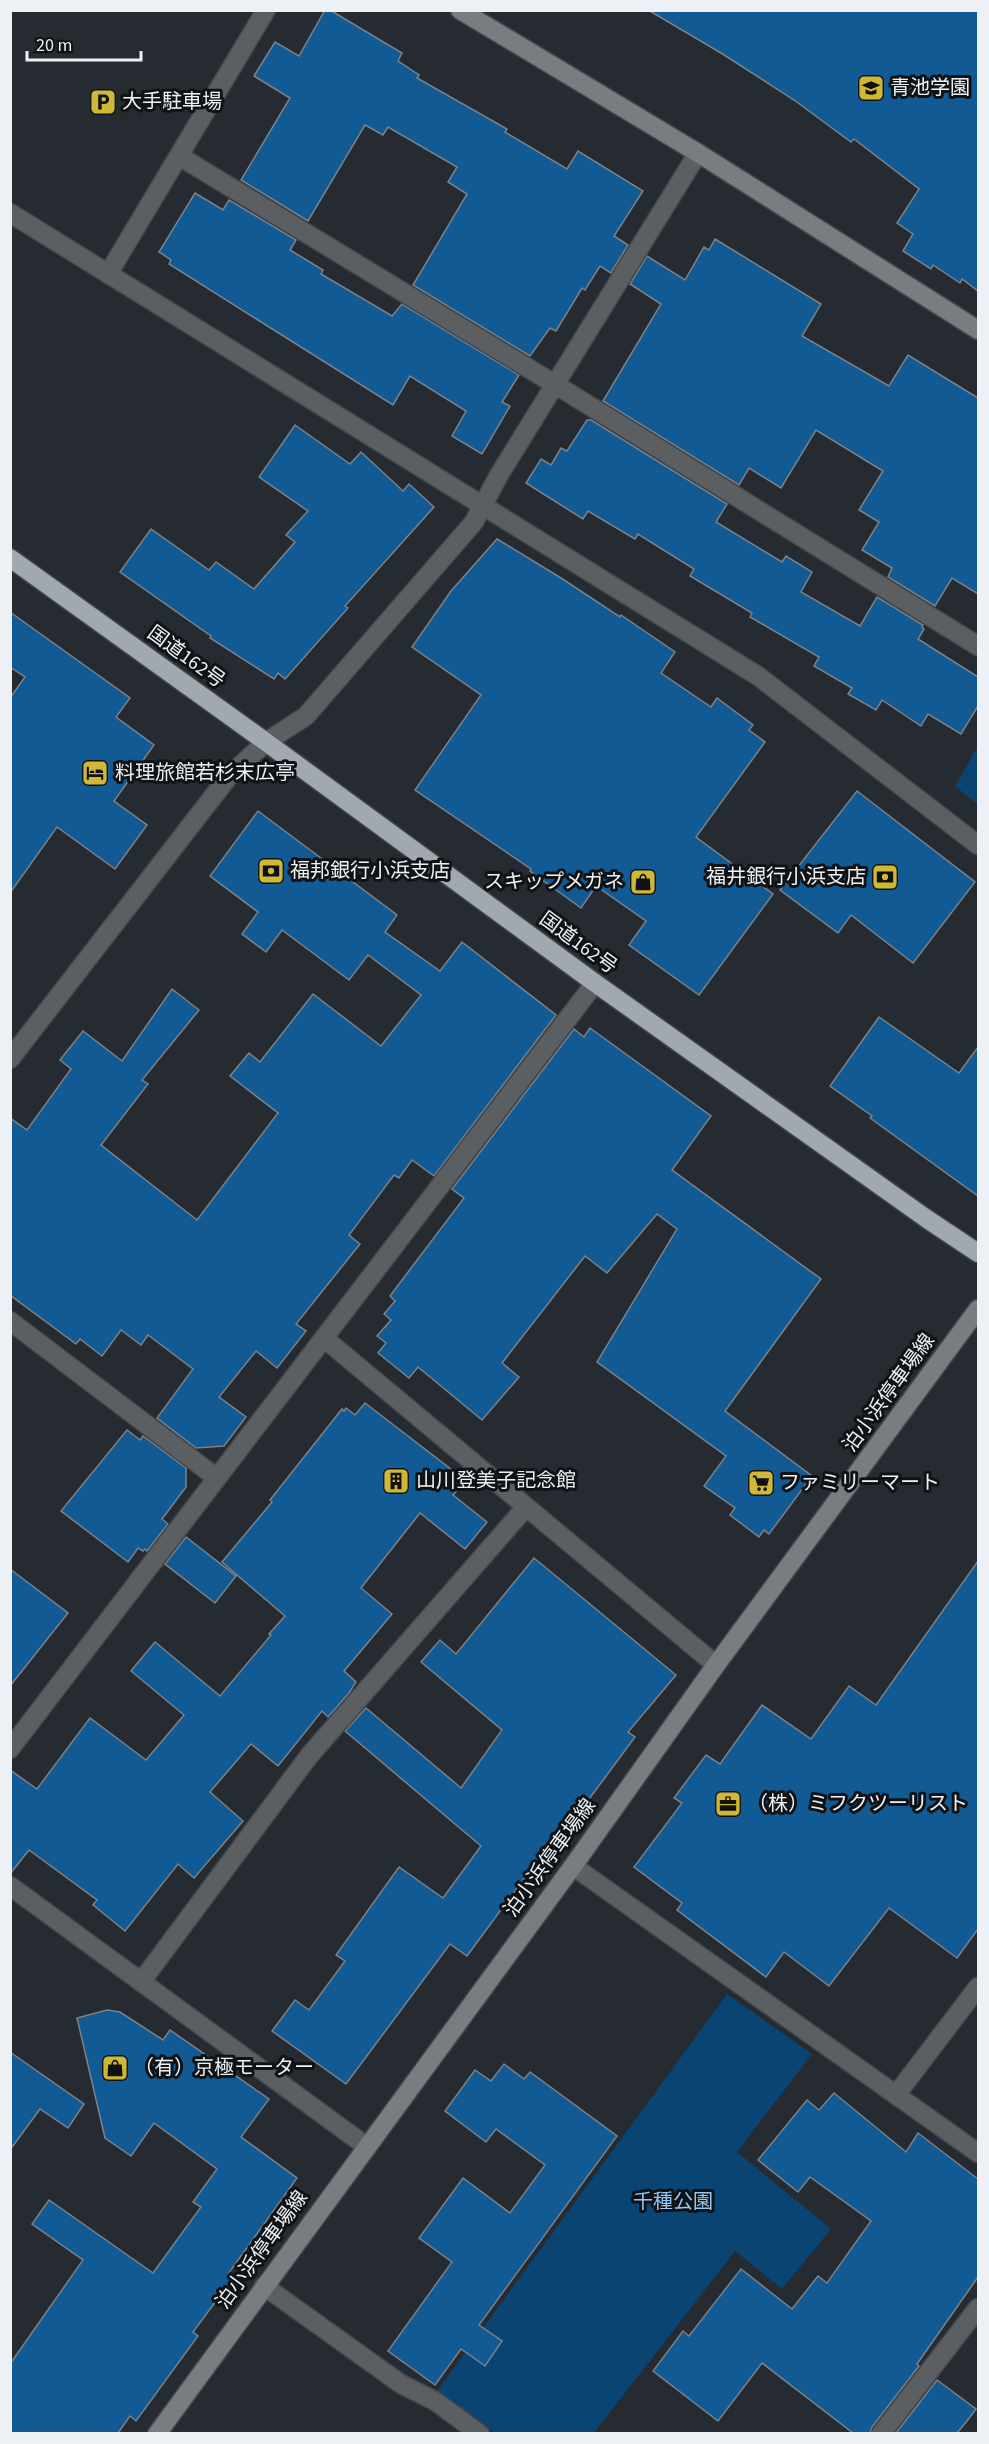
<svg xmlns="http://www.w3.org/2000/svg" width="989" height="2444" viewBox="0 0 989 2444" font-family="'Source Sans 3','Noto Sans JP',sans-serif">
  <rect width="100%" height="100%" fill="#252b30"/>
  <g fill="#094473">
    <polygon points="978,746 978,805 955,786"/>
    <polygon points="727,1994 812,2054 737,2152 831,2229 782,2289 735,2251 594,2433 495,2433 437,2391"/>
  </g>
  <g fill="#125a94" stroke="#7b8289" stroke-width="1.5">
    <polygon points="325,10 330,10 402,53 398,61 419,75 417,78 507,129 505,132 567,169 578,151 643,191 614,236 628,245 611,273 600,266 585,290 582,288 556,331 550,328 530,356 413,285 467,194 448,182 457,167 388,127 383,135 365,125 308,221 241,180 290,98 254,76 275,42 299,56"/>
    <polygon points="648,10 978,10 978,291 962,279 960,283 933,265 931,269 903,251 913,234 897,223 919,189 854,139 851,142 794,100 721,53"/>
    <polygon points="195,193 223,210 229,200 296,240 290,250 323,270 321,274 392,316 402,304 519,375 502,402 510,406 482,454 452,436 466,411 410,376 393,405 169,264 171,260 159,252"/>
    <polygon points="715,239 821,304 802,336 889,386 908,355 978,398 978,594 952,578 935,606 888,577 892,568 862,550 879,522 859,510 883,471 816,430 781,488 749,468 739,485 603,401 661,304 630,284 647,256 685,280 704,247 709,250"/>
    <polygon points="587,420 591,420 727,504 716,522 782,562 786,556 812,572 801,592 860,626 877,597 923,625 922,627 924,629 918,639 978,677 978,706 961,734 928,714 921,726 882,700 876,710 848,694 852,688 814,666 819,657 750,617 752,613 690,576 694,569 638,534 635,539 588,511 583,519 526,483 541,459 551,465 561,448 567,451"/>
    <polygon points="295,425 350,464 361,452 403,491 409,484 434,507 345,606 348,608 285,679 278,673 274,679 210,638 211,636 120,572 151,529 209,570 216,562 254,589 295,542 286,535 308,511 259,477"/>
    <polygon points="497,539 561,578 620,617 621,615 675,652 661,673 711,707 717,698 753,725 749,730 765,742 696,837 773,894 699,995 629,945 646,921 596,886 581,908 530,871 531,869 415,790 481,695 412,647 451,591"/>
    <polygon points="10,612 130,698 116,717 154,745 114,801 147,825 115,869 57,827 10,893 10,698 25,677 10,667"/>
    <polygon points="857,791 975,882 913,963 851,915 838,933 780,890"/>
    <polygon points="258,811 397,915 385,932 440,971 462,942 556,1015 434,1176 412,1160 399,1178 394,1175 349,1235 360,1244 296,1324 306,1331 277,1368 256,1351 219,1397 246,1417 224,1446 196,1448 157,1418 193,1369 148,1335 141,1345 121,1330 102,1356 80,1339 76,1344 10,1295 10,1118 27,1130 71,1069 60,1060 83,1031 122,1061 172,989 199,1010 142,1080 148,1084 101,1145 197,1220 278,1113 230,1076 249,1053 260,1062 313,994 381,1046 421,995 368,955 349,980 282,930 266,952 242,934 258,912 210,876"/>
    <polygon points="879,1017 959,1073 978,1047 978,1196 870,1118 872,1116 830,1086"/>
    <polygon points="590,1028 711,1116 672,1170 821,1279 725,1411 812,1476 769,1534 764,1530 759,1537 730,1515 735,1508 704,1486 726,1456 597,1362 677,1229 657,1214 607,1273 585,1256 502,1363 519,1377 482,1420 418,1367 409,1378 378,1353 386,1343 377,1336 391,1320 384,1314 395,1301 390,1296 464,1198 452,1189 574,1029 584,1037"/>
    <polygon points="365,1403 465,1480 453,1495 487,1522 465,1549 420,1513 361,1588 392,1614 344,1671 356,1682 349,1693 328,1717 322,1711 278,1766 251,1744 210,1792 243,1821 194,1878 178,1864 125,1931 93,1905 97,1900 29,1850 10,1874 10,1770 37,1789 90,1718 146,1760 184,1715 131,1671 155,1642 220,1696 271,1635 269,1634 285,1616 222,1562 272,1502 270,1500 342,1409 344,1411 346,1408 355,1415"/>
    <polygon points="127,1430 140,1440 143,1436 186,1468 186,1487 162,1519 168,1524 147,1551 145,1549 143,1551 138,1548 128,1562 61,1511"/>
    <polygon points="186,1537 236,1576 215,1603 165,1564"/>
    <polygon points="534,1558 676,1675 628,1732 635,1737 538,1868 534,1865 467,1956 450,1944 346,2084 272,2031 295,2000 309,2010 345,1961 336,1955 399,1867 443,1898 481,1846 345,1731 366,1708 461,1788 502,1730 421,1662 440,1640 456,1654"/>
    <polygon points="978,1561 978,1929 957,1958 889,1908 829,1986 784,1952 766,1977 677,1910 682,1903 634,1867 682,1803 674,1798 706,1755 720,1764 762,1705 811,1739 849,1686 876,1705"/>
    <polygon points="10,1569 68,1613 10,1686"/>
    <polygon points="107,2010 120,2012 163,2040 170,2030 269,2099 241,2137 297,2178 228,2274 233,2278 193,2332 198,2336 136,2421 130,2416 118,2433 10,2433 10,2364 83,2260 32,2224 49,2200 153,2273 201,2207 193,2202 217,2169 154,2123 131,2156 105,2138 77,2018"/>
    <polygon points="10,2052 84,2104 68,2128 40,2109 10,2150"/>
    <polygon points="504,2064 524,2079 530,2072 617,2136 479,2325 502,2341 485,2366 461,2349 435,2385 388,2351 452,2262 419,2238 463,2178 510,2213 545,2165 496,2129 486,2142 445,2111 475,2070 491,2081"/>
    <polygon points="834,2093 906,2152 918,2133 978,2179 978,2277 917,2364 919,2366 872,2427 870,2433 853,2433 762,2363 718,2421 653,2371 683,2331 689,2336 741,2269 792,2309 818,2276 827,2283 871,2221 810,2177 798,2192 758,2160 807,2100 819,2110"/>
    <polygon points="937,2380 976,2409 967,2421 957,2433 896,2433"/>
  </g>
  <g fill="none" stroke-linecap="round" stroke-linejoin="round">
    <defs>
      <g id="lane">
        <polyline points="179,156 556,385 978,646"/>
        <polyline points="896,2095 978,1987"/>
        <polyline points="881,2434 978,2308"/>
      </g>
      <g id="street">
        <polyline points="10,213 758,676 978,845"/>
        <polyline points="108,274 266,10"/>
        <polyline points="10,1059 229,776 266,742 306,716 474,522 499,475 698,153"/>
        <polyline points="10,1321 217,1478"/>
        <polyline points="325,1339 716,1665"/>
        <polyline points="10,1749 595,983"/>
        <polyline points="573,1866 978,2153"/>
        <polyline points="10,1886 366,2146"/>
        <polyline points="141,1982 309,1756 526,1507"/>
        <polyline points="264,2286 401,2384 435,2401 480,2434"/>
      </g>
      <g id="secondary">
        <polyline points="460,10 698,153 978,330"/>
        <polyline points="157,2434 573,1866 716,1665 978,1309"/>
      </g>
      <polyline id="highway" points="10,558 266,742 595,983 927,1219 978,1253"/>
    </defs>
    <use href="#lane" stroke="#41474c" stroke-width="21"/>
    <use href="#street" stroke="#41474c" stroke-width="21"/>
    <use href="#secondary" stroke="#41474c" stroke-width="21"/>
    <use href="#highway" stroke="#41474c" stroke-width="21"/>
    <use href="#lane" stroke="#5c5f62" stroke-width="18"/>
    <use href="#street" stroke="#5c5f62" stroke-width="18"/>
    <use href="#secondary" stroke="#787d81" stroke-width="18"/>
    <use href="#highway" stroke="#a1a8af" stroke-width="18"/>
  </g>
  <defs>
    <symbol id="university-square" viewBox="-11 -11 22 22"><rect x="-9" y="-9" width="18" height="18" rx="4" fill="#cfb837" stroke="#101315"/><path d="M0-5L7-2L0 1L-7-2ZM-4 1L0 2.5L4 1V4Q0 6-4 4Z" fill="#111"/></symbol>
    <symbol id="parking-square" viewBox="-11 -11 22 22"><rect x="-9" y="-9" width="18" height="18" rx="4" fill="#cfb837" stroke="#101315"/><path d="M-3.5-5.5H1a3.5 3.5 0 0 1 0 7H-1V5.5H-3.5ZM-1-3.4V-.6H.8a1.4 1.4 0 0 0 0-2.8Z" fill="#111"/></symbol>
    <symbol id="hotel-square" viewBox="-11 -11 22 22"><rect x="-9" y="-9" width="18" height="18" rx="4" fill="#cfb837" stroke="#101315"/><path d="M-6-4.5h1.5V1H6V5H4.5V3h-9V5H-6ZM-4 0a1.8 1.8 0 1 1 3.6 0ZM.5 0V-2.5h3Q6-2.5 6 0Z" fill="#111"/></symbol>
    <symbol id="bank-square" viewBox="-11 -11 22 22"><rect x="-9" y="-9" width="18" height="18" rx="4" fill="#cfb837" stroke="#101315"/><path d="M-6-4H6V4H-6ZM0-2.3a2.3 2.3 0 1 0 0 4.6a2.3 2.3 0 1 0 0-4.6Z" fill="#111"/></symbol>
    <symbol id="shop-square" viewBox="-11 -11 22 22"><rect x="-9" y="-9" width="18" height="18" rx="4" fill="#cfb837" stroke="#101315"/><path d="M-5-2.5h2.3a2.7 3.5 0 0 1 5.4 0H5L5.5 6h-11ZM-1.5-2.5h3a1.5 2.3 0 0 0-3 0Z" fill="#111"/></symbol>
    <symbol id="building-square" viewBox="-11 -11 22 22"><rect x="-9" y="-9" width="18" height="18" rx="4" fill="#cfb837" stroke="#101315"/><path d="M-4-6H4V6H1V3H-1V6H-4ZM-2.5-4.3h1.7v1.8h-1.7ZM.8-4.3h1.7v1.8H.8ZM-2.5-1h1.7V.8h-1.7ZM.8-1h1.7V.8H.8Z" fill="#111"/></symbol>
    <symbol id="supermarket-square" viewBox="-11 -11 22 22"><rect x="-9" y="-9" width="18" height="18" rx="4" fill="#cfb837" stroke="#101315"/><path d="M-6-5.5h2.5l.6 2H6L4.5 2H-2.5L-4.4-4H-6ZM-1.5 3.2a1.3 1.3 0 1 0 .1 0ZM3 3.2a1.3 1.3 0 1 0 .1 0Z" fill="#111"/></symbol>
    <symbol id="office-square" viewBox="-11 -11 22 22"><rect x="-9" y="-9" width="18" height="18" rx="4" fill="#cfb837" stroke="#101315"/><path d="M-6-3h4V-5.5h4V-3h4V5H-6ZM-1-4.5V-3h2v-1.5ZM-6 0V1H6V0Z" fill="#111"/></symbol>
  </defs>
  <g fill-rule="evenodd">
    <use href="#university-square" x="856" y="73" width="30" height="30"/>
    <use href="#parking-square" x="88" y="87" width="30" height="30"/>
    <use href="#hotel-square" x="80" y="758" width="30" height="30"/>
    <use href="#bank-square" x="256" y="856" width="30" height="30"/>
    <use href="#bank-square" x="870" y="862" width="30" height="30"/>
    <use href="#shop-square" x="628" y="867" width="30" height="30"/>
    <use href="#building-square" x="381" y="1466" width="30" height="30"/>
    <use href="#supermarket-square" x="746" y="1468" width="30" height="30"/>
    <use href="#office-square" x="713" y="1789" width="30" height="30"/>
    <use href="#shop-square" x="100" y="2053" width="30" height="30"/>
  </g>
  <g text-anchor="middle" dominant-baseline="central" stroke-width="6" stroke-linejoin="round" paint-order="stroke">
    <g font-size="20" fill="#edf1f5" stroke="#101315" text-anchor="start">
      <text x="890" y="88">青池学園</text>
      <text x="122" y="102">大手駐車場</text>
      <text x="115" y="773">料理旅館若杉末広亭</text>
      <text x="290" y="871">福邦銀行小浜支店</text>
      <text x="866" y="877" text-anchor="end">福井銀行小浜支店</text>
      <text x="624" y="882" text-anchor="end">スキップメガネ</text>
      <text x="416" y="1481">山川登美子記念館</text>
      <text x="780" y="1483">ファミリーマート</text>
      <text x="748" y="1804">（株）ミフクツーリスト</text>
      <text x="134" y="2068">（有）京極モーター</text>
    </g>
    <g font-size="20" fill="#edf1f5" stroke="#101315">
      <text transform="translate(186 657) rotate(36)">国道162号</text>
      <text transform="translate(578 943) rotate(36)">国道162号</text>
      <text transform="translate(889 1393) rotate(-54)">泊小浜停車場線</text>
      <text transform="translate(550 1858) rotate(-54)">泊小浜停車場線</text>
      <text transform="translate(262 2250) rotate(-54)">泊小浜停車場線</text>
    </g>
    <g font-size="20" fill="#93c5f6" stroke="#101315">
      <text x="673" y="2202">千種公園</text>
    </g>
  </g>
  <rect width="989" height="2444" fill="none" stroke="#edf1f5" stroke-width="24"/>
  <path d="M27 51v9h114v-9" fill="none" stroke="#edf1f5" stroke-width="3"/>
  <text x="36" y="51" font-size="18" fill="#edf1f5" stroke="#101315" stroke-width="4.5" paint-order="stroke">20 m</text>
</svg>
